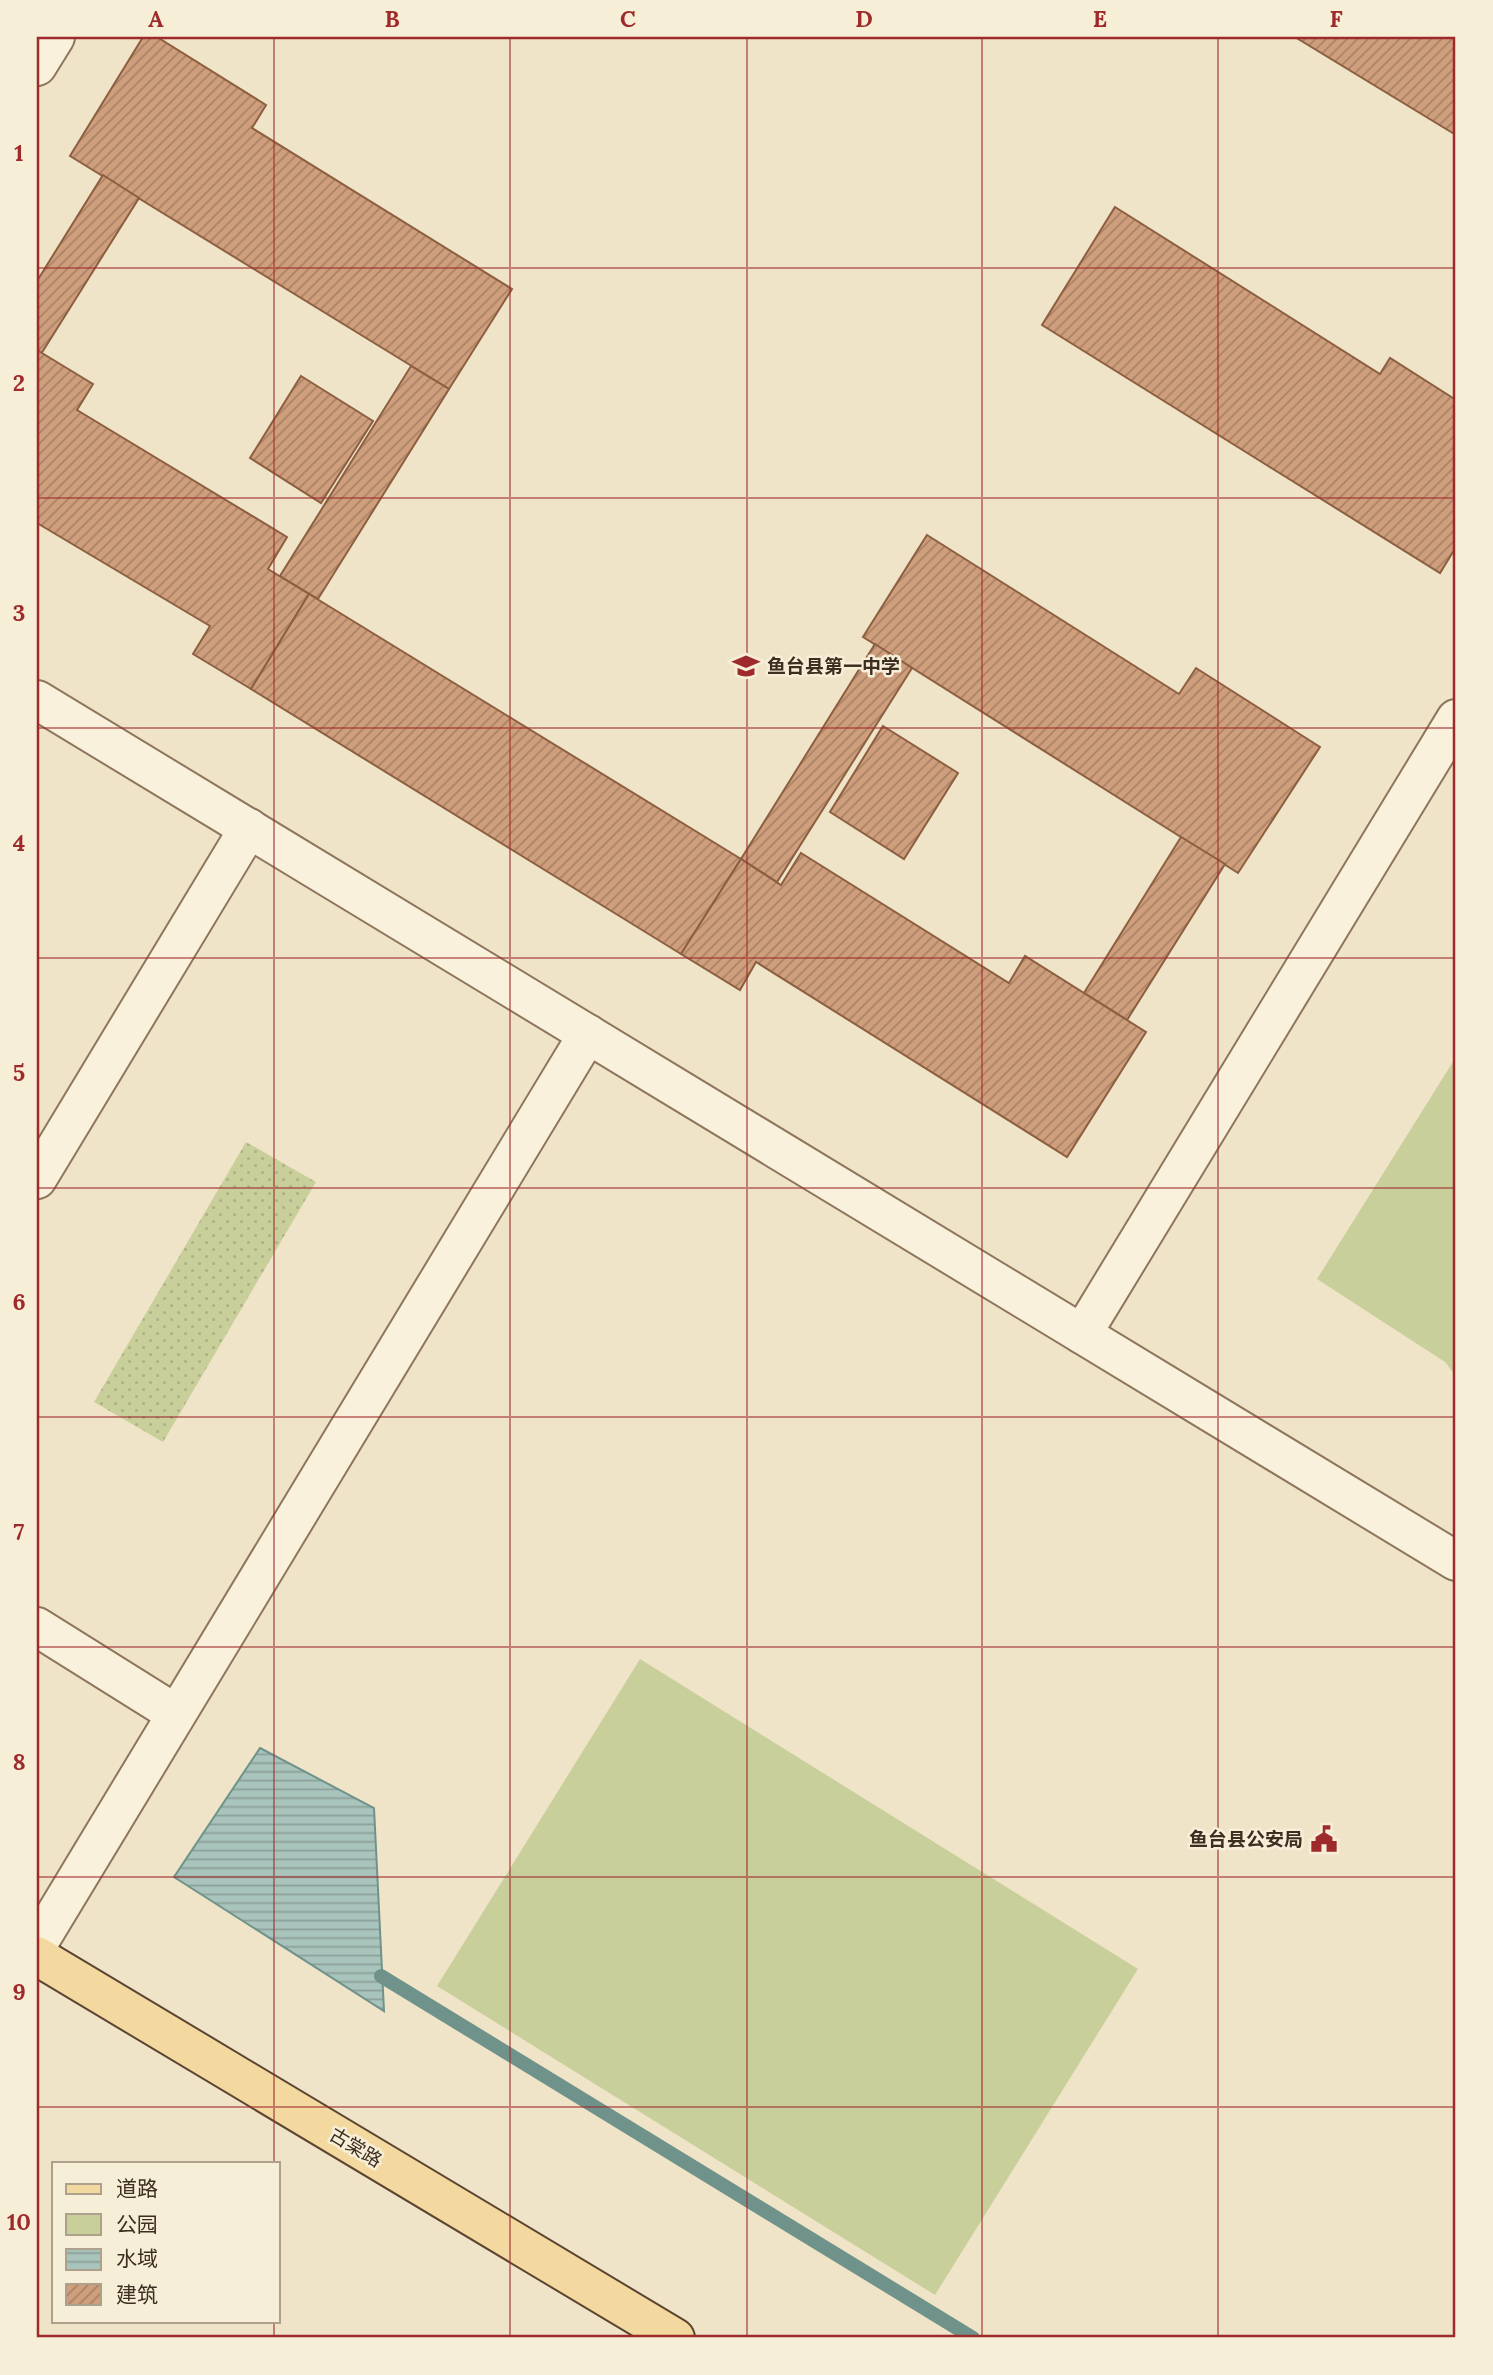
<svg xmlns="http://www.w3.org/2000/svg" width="1493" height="2375" viewBox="0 0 1493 2375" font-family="Lora,'Noto Sans SC',serif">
  <defs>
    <pattern id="green-dots" width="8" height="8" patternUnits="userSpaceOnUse" patternTransform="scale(1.75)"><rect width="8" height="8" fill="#c9cf9b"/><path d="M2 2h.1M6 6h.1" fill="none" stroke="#aeb285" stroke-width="1.8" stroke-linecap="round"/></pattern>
    <pattern id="water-rules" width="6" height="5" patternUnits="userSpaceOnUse" patternTransform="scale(1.75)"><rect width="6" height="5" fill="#a9c4bc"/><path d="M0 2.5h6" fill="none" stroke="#8ba098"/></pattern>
    <pattern id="building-hatch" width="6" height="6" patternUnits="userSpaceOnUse" patternTransform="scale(1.75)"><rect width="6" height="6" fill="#cf9f7d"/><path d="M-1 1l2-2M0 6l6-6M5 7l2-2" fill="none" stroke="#a98266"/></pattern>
  </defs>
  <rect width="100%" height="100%" fill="#f0e4c8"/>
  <polygon fill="url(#green-dots)" points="246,1142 316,1182 163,1442 94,1402"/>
  <g fill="#c9cf9b">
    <polygon points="1456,1057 1456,1376 1445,1362 1317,1279"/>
    <polygon points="640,1659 1138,1969 935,2295 437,1986"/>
  </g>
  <polygon fill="url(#water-rules)" stroke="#6f938a" stroke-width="2" points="260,1748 374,1808 384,2011 174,1877"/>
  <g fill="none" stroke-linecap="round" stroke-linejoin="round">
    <polyline stroke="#6f938a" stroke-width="14" points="381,1976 973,2338"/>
  </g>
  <g fill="url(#building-hatch)" stroke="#8d5f41" stroke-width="2">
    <polygon points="143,37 157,37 266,105 252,128 512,289 449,389 70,156"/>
    <polygon points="1295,37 1456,37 1456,135"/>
    <polygon points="103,175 139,198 41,354 37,351 37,281"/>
    <polygon points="1115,207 1380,374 1390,358 1456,400 1456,547 1440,573 1042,325"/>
    <polygon points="37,350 93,384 77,410 287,537 268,569 309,594 251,689 193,654 210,626 37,523"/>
    <polygon points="411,366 449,389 318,599 280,576"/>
    <polygon points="301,376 373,421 321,503 250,458"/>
    <polygon points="927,535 1179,694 1196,668 1320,747 1238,873 863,637"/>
    <polygon points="309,594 741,859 681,954 251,689"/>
    <polygon points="875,644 912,668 777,882 741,859"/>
    <polygon points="883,726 958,773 904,859 830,812"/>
    <polygon points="1181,837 1225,864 1127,1020 1084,993"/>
    <polygon points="801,853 1009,983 1025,956 1146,1032 1067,1157 756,962 740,990 681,954 741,859 781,885"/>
  </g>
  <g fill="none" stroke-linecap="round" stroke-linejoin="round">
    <defs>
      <g id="minor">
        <polyline points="37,66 55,37"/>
        <polyline points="37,700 1456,1561"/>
        <polyline points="37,1179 249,828"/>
        <polyline points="1082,1334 1456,719"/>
        <polyline points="37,1627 176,1714"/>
        <polyline points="37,1945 588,1034"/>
      </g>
      <polyline id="major" points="37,1956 675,2338"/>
    </defs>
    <use href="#minor" stroke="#8d765c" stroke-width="42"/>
    <use href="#major" stroke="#5b4430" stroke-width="42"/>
    <use href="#minor" stroke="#faf1dc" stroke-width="38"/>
    <use href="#major" stroke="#f3d9a0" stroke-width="38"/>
  </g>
  <path fill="none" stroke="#9e2a2b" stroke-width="2" stroke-opacity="0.55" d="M 274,37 L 274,2163M 510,37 L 510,2338M 747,37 L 747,2338M 982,37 L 982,2338M 1218,37 L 1218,2338M 37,268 L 1456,268M 37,498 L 1456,498M 37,728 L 1456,728M 37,958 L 1456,958M 37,1188 L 1456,1188M 37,1417 L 1456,1417M 37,1647 L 1456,1647M 37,1877 L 1456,1877M 37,2107 L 1456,2107M 274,2321 L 274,2338"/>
  <defs>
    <symbol id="school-bare" viewBox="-9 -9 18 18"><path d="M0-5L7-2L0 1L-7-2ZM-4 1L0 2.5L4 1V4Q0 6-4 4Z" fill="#9e2a2b" stroke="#f7eed8" stroke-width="2.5" paint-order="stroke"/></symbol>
    <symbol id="civic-bare" viewBox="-9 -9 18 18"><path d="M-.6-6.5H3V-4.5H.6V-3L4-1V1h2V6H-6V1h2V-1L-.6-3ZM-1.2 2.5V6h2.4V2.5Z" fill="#9e2a2b" stroke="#f7eed8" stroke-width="2.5" paint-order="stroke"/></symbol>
  </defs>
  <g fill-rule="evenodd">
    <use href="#school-bare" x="727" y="647" width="38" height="38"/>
    <use href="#civic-bare" x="1305" y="1820" width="38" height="38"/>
  </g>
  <g text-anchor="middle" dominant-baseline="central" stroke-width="5" stroke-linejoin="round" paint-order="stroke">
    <g font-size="19" font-weight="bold" fill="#3d2e20" stroke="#f7eed8" text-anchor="start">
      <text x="767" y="666">鱼台县第一中学</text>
      <text x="1303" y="1839" text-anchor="end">鱼台县公安局</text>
    </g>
    <g font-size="19" fill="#3d2e20" stroke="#f7eed8">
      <text transform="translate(356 2147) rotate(31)">古棠路</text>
    </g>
  </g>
  <rect width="1493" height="2375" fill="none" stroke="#f7eed8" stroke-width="77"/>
  <rect x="52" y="2162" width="228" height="161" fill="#f7eed8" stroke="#ada18e" stroke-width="2"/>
  <rect x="66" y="2184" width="35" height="10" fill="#f3d9a0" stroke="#ada18e" stroke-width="2"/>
  <text x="116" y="2196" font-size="21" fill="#3d2e20">道路</text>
  <rect x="66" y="2214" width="35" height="21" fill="#c9cf9b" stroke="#ada18e" stroke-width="2"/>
  <text x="116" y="2232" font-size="21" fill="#3d2e20">公园</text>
  <rect x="66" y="2249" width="35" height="21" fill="url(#water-rules)" stroke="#ada18e" stroke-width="2"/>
  <text x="116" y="2266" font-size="21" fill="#3d2e20">水域</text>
  <rect x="66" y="2284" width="35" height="21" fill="url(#building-hatch)" stroke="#ada18e" stroke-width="2"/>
  <text x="116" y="2302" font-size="21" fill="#3d2e20">建筑</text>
  <rect x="38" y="38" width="1416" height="2298" fill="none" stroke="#9e2a2b" stroke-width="2.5"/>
  <g font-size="23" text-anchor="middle" font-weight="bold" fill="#9e2a2b">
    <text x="156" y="27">A</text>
    <text x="392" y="27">B</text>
    <text x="628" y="27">C</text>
    <text x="864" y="27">D</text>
    <text x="1100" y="27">E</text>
    <text x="1336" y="27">F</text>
    <text x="19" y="161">1</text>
    <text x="19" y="391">2</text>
    <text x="19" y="621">3</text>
    <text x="19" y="851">4</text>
    <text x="19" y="1081">5</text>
    <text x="19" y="1310">6</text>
    <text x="19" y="1540">7</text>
    <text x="19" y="1770">8</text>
    <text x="19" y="2000">9</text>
    <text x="19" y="2230">10</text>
  </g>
</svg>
